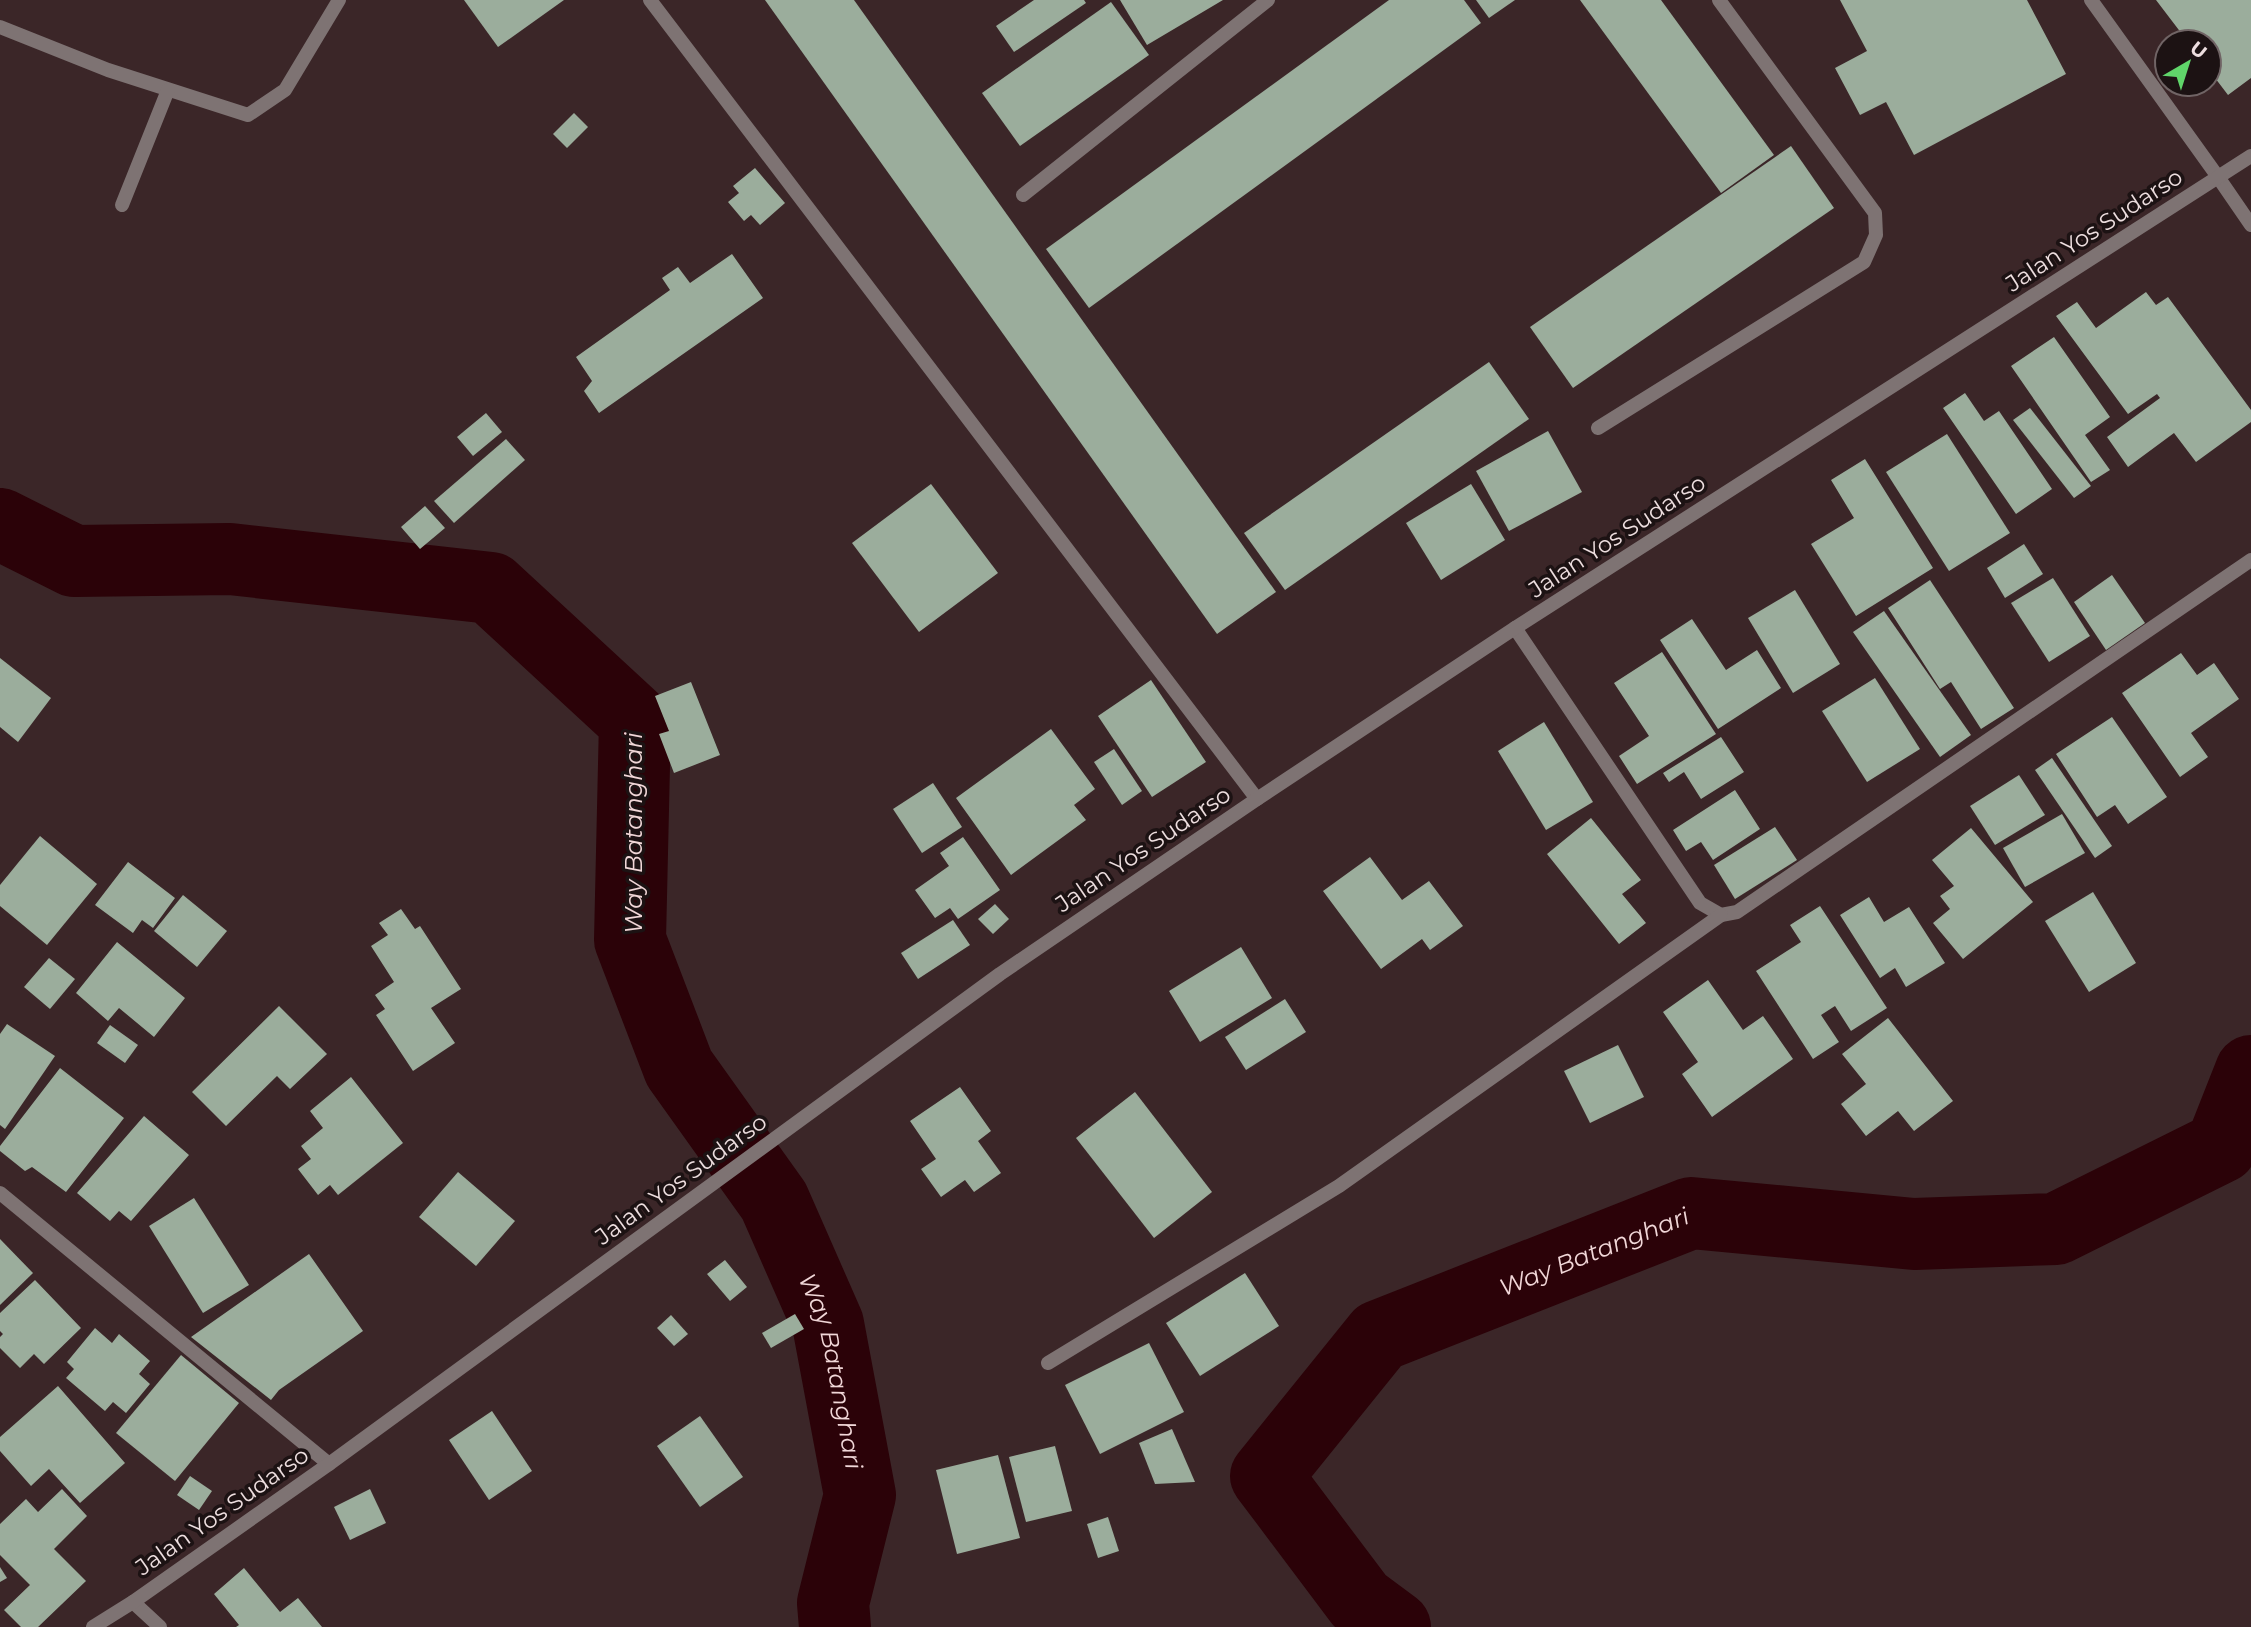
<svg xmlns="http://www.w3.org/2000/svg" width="2251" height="1627" viewBox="0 0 2251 1627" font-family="Montserrat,sans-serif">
  <rect width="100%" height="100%" fill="#3b2628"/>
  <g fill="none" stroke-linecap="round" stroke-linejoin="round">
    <g stroke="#2b0208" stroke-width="72">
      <path id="s1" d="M 0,524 L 74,561 L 230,559 L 491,588 L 635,721 L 630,940 L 679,1068 L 774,1201 L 828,1324 L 860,1495 L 833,1603 L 835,1627"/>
      <path id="s2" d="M 1395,1627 L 1360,1601 L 1266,1476 L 1379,1336 L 1691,1213 L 1914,1234 L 2056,1229 L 2221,1147 L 2251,1071"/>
    </g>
  </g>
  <g fill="#9bad9c">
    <polygon points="464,0 564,0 498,47"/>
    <polygon points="765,0 854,0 1276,592 1217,634"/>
    <polygon points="1034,0 1084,0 1086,3 1014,52 996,26"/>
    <polygon points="1120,0 1223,0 1147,45"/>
    <polygon points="1389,0 1464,0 1481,23 1089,308 1046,249"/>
    <polygon points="1476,0 1515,0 1489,18"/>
    <polygon points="1580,0 1661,0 1774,155 1721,193"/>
    <polygon points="1840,0 2027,0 2066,74 1914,155 1886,102 1860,115 1835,68 1867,51"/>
    <polygon points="2156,0 2251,0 2251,78 2228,95 2209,70 2209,42 2188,42"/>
    <polygon points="1111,2 1149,55 1020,146 982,93"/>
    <polygon points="574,113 588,127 567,148 553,134"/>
    <polygon points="1791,146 1834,208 1573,388 1530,327"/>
    <polygon points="755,168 785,203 760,225 751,215 744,221 728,202 739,193 733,186"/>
    <polygon points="732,254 763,298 599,413 584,391 592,381 576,357 670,290 662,278 678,267 690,283"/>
    <polygon points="2146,292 2156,305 2168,297 2251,410 2251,422 2196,462 2174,433 2128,467 2107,437 2160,398 2157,394 2128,414 2056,316 2077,302 2096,328"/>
    <polygon points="2054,337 2110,417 2085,435 2110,470 2091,482 2011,366"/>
    <polygon points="1489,362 1529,419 1285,590 1244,533"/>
    <polygon points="1965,393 1984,421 1999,411 2052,489 2016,514 1943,408"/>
    <polygon points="2030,408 2091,486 2074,498 2013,420"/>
    <polygon points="486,413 502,432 473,456 457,437"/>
    <polygon points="1548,431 1582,492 1509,531 1476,471"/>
    <polygon points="1947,434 2010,533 1949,571 1886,472"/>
    <polygon points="506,439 525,460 454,523 434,501"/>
    <polygon points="1865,459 1933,568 1856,616 1811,544 1854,518 1831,480"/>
    <polygon points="931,484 998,573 919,632 852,543"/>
    <polygon points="1471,484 1505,540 1441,580 1406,523"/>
    <polygon points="425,506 445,528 420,549 401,527"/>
    <polygon points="2024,544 2043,574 2005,598 1987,568"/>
    <polygon points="2112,575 2145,623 2106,650 2074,602"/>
    <polygon points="2053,578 2090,636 2049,662 2011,603"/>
    <polygon points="1930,580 2014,708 1981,729 1951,682 1940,689 1888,608"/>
    <polygon points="1795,590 1840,664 1793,693 1748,618"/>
    <polygon points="1884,611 1971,735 1940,757 1853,632"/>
    <polygon points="1692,619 1726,670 1757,650 1781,688 1718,729 1660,640"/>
    <polygon points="1662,652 1716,734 1637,784 1619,756 1649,736 1614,683"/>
    <polygon points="2181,653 2197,675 2214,663 2239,699 2191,733 2208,757 2180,777 2122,693"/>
    <polygon points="0,658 51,698 18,742 0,727"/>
    <polygon points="1875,678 1920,749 1867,782 1822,711"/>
    <polygon points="1151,680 1206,762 1152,797 1098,716"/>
    <polygon points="691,682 720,755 674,773 659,734 669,731 655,696"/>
    <polygon points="2112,717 2167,797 2128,824 2115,805 2097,817 2056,754"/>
    <polygon points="1544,722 1593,802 1546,830 1498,751"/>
    <polygon points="1051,729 1095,789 1074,805 1086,820 1011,875 956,798"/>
    <polygon points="1721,737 1744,772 1701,799 1684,772 1669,782 1663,773"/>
    <polygon points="1114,749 1142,791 1122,805 1094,762"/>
    <polygon points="2052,758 2112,846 2095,858 2035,770"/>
    <polygon points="2019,775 2045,815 1995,845 1970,806"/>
    <polygon points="933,783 962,827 922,853 893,809"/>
    <polygon points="1735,790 1760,829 1713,860 1701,842 1686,851 1673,830"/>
    <polygon points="2062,814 2085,853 2025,887 2003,848"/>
    <polygon points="1591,818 1641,880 1622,894 1646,923 1619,944 1547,854"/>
    <polygon points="1775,827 1797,860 1735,899 1714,865"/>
    <polygon points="1971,828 2033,902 1963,959 1933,923 1950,909 1940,896 1954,886 1932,860"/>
    <polygon points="40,836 97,884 47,945 0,906 0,885"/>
    <polygon points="963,837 1000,890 958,919 950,908 935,918 915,890 949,866 940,853"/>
    <polygon points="1370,857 1402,900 1429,881 1463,926 1430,950 1422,939 1381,969 1323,891"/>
    <polygon points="128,862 175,898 153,928 142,920 133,933 95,905"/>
    <polygon points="2093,892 2136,963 2089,992 2045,921"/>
    <polygon points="183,895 227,931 197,967 154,931"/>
    <polygon points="1869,897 1884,922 1909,907 1945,963 1906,987 1895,968 1880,978 1840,915"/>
    <polygon points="995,904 1009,919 993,934 978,919"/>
    <polygon points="1820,906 1887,1008 1851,1031 1835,1006 1821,1015 1839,1042 1813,1059 1756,971 1801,942 1790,925"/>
    <polygon points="401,909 415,929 420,926 461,989 431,1008 455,1043 413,1071 376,1015 385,1009 375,995 394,982 371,946 388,935 379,923"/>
    <polygon points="953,920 970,945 918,979 901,953"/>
    <polygon points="117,942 185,998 154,1037 119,1008 108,1021 76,993"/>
    <polygon points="1241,947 1272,998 1200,1042 1169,991"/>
    <polygon points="49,958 75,979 50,1009 24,987"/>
    <polygon points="1708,980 1743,1030 1763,1016 1793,1059 1712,1117 1682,1074 1698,1062 1663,1012"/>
    <polygon points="1285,999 1306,1032 1246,1070 1225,1037"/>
    <polygon points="279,1006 327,1054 290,1089 277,1076 226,1126 192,1092"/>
    <polygon points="1888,1018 1953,1101 1914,1131 1898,1111 1866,1136 1841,1104 1866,1084 1842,1054"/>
    <polygon points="7,1024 55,1056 5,1129 0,1125 0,1034"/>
    <polygon points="110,1025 138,1045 125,1063 97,1043"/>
    <polygon points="1618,1045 1644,1097 1590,1123 1564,1071"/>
    <polygon points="60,1068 124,1118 66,1192 32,1167 25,1171 0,1151 0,1146"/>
    <polygon points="351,1077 403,1143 338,1195 330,1185 318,1195 298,1169 311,1159 301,1146 323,1128 310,1111"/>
    <polygon points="960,1087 991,1131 978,1141 1001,1173 974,1192 965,1180 941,1197 921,1169 936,1159 910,1121"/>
    <polygon points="1135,1092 1212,1192 1154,1238 1076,1138"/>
    <polygon points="144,1116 189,1155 131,1221 119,1211 110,1221 77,1193"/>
    <polygon points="458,1172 515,1221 476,1266 419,1217"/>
    <polygon points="194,1198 249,1285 203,1313 149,1226"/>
    <polygon points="0,1239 33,1273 0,1305"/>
    <polygon points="309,1254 363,1331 279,1390 271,1400 191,1337"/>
    <polygon points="725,1260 747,1287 730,1301 707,1274"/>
    <polygon points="1245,1273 1279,1326 1200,1376 1166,1323"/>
    <polygon points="35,1280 81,1328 44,1364 34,1354 20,1368 0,1348 0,1337 3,1334 0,1331 0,1313"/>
    <polygon points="795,1314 804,1329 771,1348 762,1333"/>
    <polygon points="671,1315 688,1334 674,1346 657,1328"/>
    <polygon points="95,1328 112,1343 119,1334 150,1361 139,1374 150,1384 126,1413 113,1402 105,1411 66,1378 74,1369 67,1362"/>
    <polygon points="1149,1343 1184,1412 1100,1454 1065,1385"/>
    <polygon points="181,1355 239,1403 175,1481 116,1433"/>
    <polygon points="58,1386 125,1463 80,1503 49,1469 31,1486 0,1451 0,1437"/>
    <polygon points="492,1411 532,1471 489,1500 449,1440"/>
    <polygon points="700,1416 743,1477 700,1507 657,1446"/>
    <polygon points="1172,1429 1195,1482 1155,1484 1139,1443"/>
    <polygon points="1055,1446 1072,1511 1026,1522 1009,1457"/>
    <polygon points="998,1455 1020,1538 957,1554 936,1470"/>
    <polygon points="190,1476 212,1491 199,1510 177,1495"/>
    <polygon points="62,1489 87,1516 54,1549 86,1581 38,1627 21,1627 4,1610 30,1585 0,1555 0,1524 26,1499 38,1512"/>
    <polygon points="370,1489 386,1523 350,1540 334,1507"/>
    <polygon points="1108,1517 1119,1551 1098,1558 1087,1524"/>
    <polygon points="0,1567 7,1578 0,1582"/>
    <polygon points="244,1568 280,1612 298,1598 322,1627 236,1627 239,1625 214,1594"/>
  </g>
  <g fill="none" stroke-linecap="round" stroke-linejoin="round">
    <g stroke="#7e7373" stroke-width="14">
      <polyline points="2091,0 2218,177"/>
      <polyline points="1023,195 1268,0"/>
      <polyline points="1598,428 1864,262 1876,235 1875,213 1719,0"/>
    </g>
    <g stroke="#7e7373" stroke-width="14">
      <polyline points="650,0 1257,799"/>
      <polyline points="0,27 108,70 248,115 285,90 339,0"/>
      <polyline points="2218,177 2251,225"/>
      <polyline points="122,205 168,90"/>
      <polyline points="1515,628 1700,903 1721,915 1737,912 2251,560"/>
      <polyline points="0,1193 329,1464"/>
      <polyline points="1048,1363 1339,1186 1721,915"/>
      <polyline points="133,1602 160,1627"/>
    </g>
    <polyline stroke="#7e7373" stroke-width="14" points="93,1627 133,1602 329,1464 1000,974 1257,799 1515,628 2251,156"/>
  </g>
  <g text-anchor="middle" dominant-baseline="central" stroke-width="7" stroke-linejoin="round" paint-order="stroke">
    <g font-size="23" fill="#eddedf" stroke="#1c1213">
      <text transform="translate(2094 230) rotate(-33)">Jalan Yos Sudarso</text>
      <text transform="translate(1617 536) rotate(-33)">Jalan Yos Sudarso</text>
      <text transform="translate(1143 849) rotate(-34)">Jalan Yos Sudarso</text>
      <text transform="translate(681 1179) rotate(-36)">Jalan Yos Sudarso</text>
      <text transform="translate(222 1511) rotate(-35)">Jalan Yos Sudarso</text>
    </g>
    <g font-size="24" font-style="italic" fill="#f1d7d8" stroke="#1c1213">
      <text transform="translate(633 833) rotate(-90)">Way Batanghari</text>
      <text stroke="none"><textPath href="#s2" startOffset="611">Way Batanghari</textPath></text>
      <text stroke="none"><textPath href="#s1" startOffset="1398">Way Batanghari</textPath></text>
    </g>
  </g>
  <g transform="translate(2188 63) rotate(39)"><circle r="33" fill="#1c1213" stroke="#706465" stroke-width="2"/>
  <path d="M0-5L12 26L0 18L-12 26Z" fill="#60d56a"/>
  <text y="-10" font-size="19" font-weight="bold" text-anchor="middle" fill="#eddedf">U</text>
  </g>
</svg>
